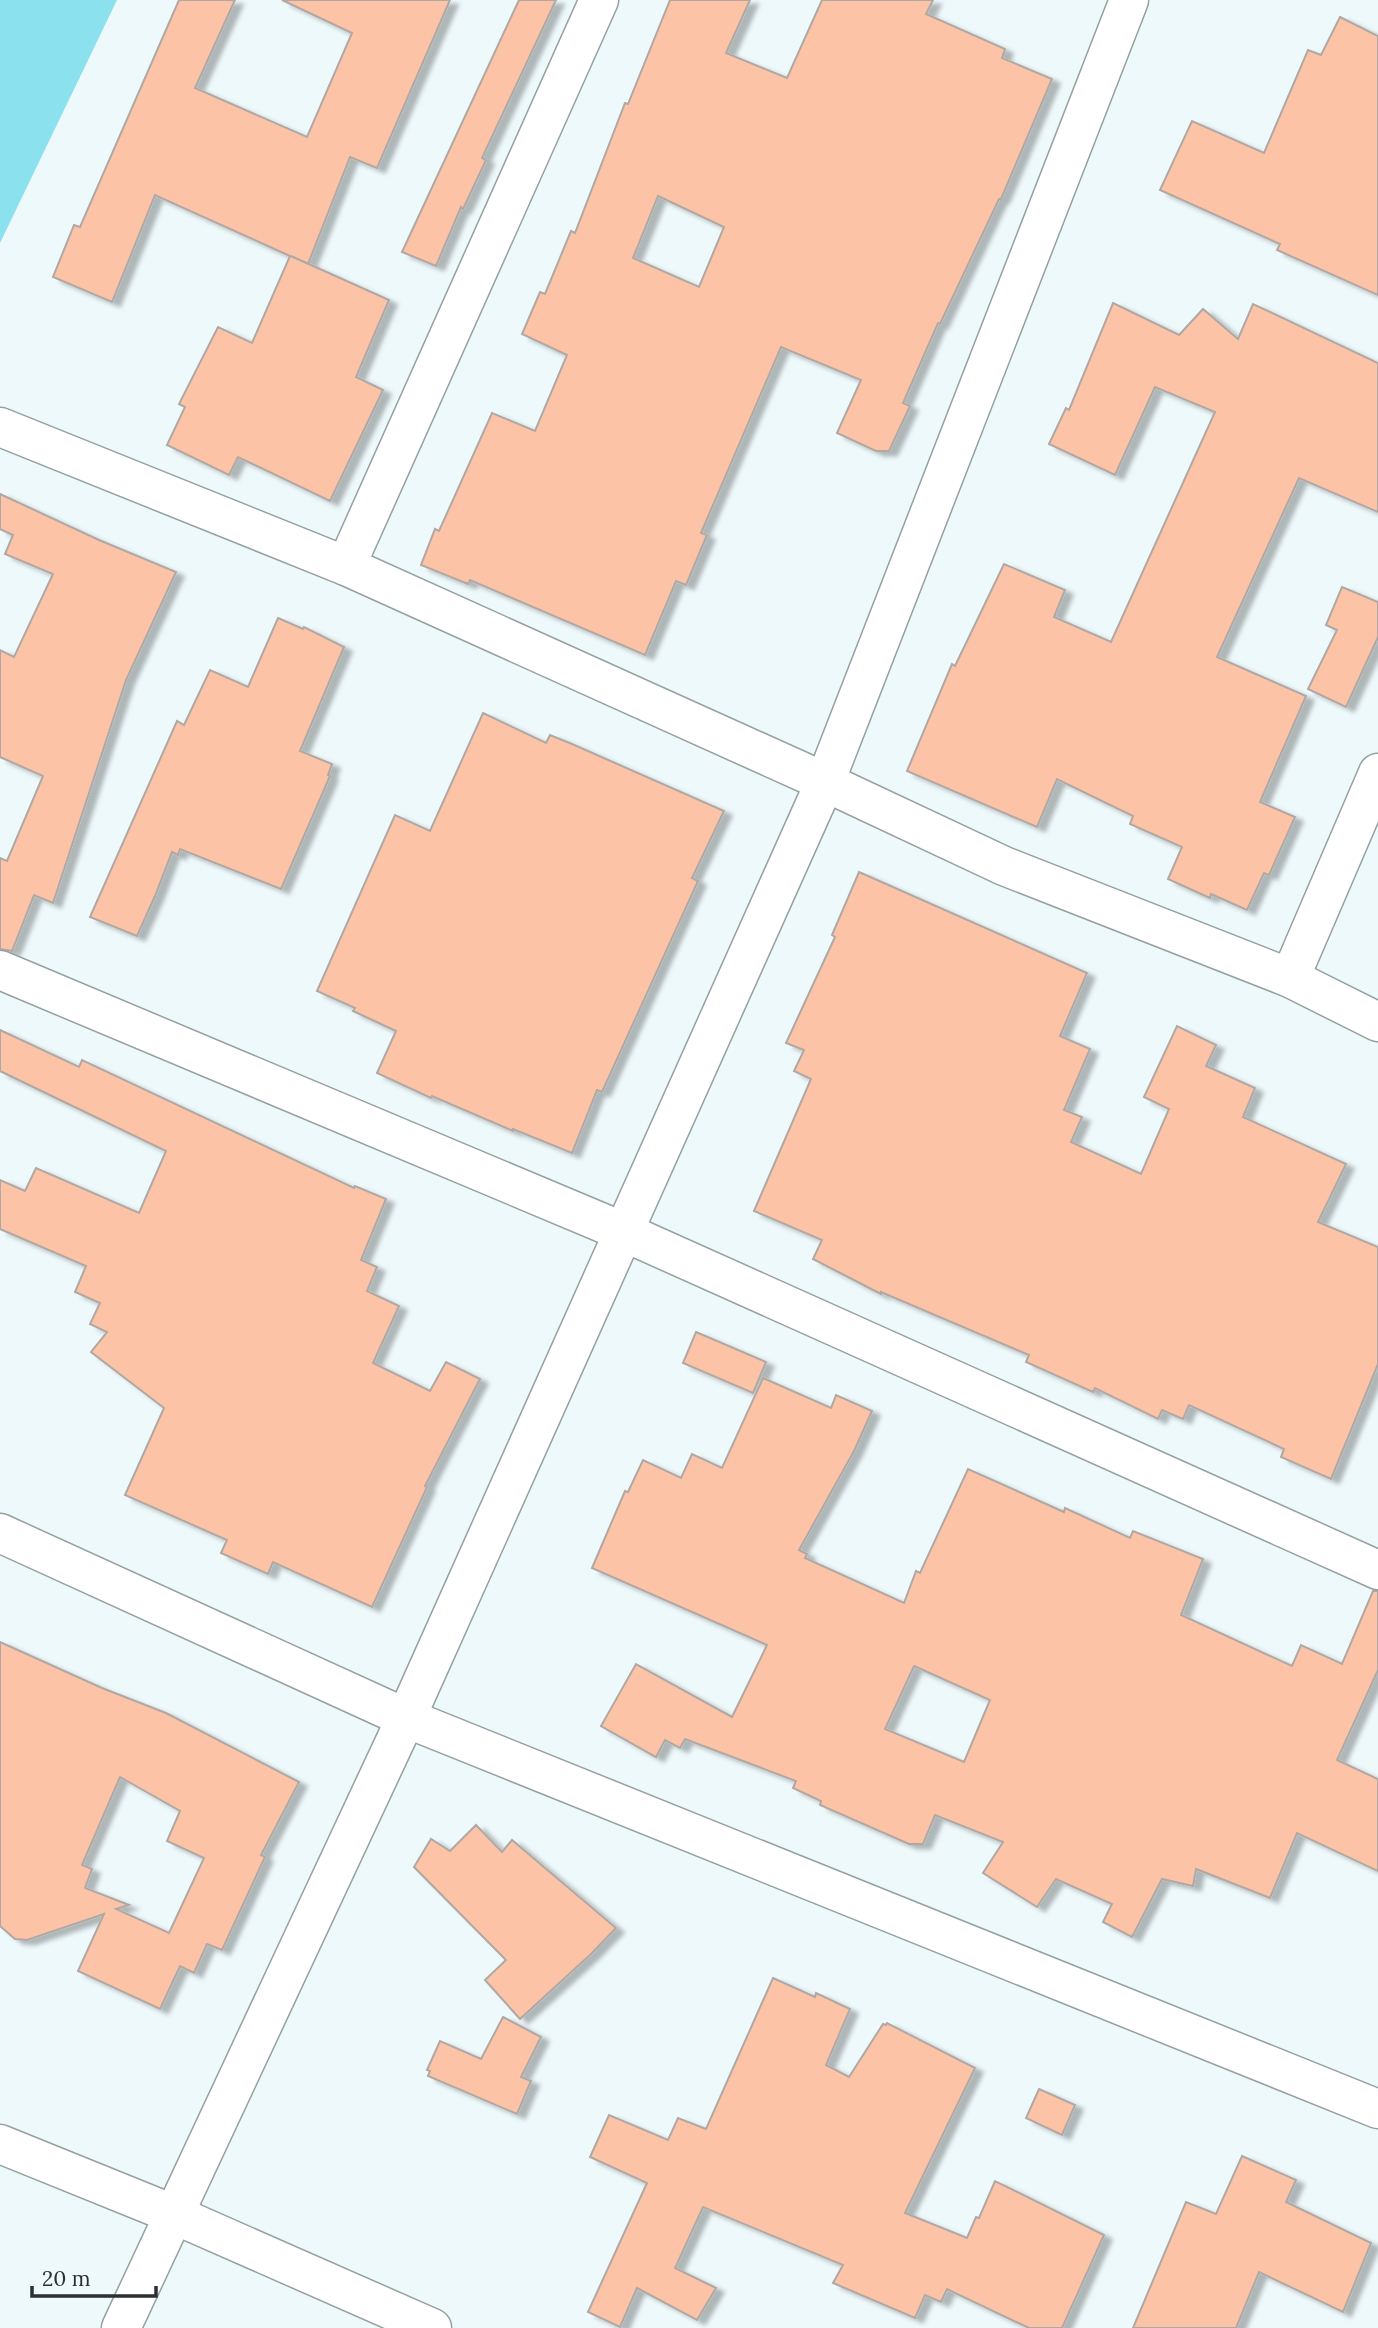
<svg xmlns="http://www.w3.org/2000/svg" width="1378" height="2328" viewBox="0 0 1378 2328" font-family="Lora,serif">
  <defs>
    <filter id="shadow"><feDropShadow dx="8" dy="4.5" stdDeviation="2" flood-color="#0004"/></filter>
  </defs>
  <rect width="100%" height="100%" fill="#eef9fb"/>
  <polygon fill="#8be1ed" points="0,0 117,0 0,243"/>
  <g fill="#fcc3a7" stroke="#b1a8a4" stroke-width="2" fill-rule="evenodd" filter="url(#shadow)">
    <polygon points="179,0 235,0 195,88 307,137 352,33 282,0 450,0 377,168 350,157 308,264 291,256 389,300 356,377 383,390 330,501 238,457 229,475 167,445 185,407 179,404 218,327 252,343 290,256 155,195 112,302 53,277 74,225 80,227"/>
    <polygon points="519,0 556,0 482,158 486,160 463,209 461,207 436,266 402,252"/>
    <path d="M 670,0 L 750,0 L 726,53 L 787,78 L 822,0 L 933,0 L 926,14 L 1005,49 L 1002,58 L 1052,79 L 1001,199 L 999,199 L 940,324 L 938,323 L 903,403 L 910,406 L 889,451 L 876,451 L 837,433 L 861,380 L 781,347 L 701,533 L 707,535 L 686,585 L 676,581 L 645,655 L 470,580 L 468,584 L 421,565 L 435,529 L 439,531 L 492,413 L 535,431 L 567,355 L 522,334 L 540,292 L 545,294 L 571,231 L 575,233 L 625,103 L 628,104 ZM 658,196 L 724,227 L 699,287 L 633,258 Z"/>
    <polygon points="1340,17 1378,36 1378,295 1277,250 1280,244 1160,190 1192,121 1264,153 1308,50 1321,55"/>
    <polygon points="1113,303 1179,335 1203,309 1238,339 1253,304 1378,363 1378,512 1299,478 1217,657 1306,696 1260,802 1295,817 1269,875 1264,873 1247,910 1211,894 1210,898 1168,879 1182,847 1130,824 1133,816 1057,779 1037,827 907,771 952,664 955,666 1004,564 1065,590 1054,617 1111,642 1215,412 1155,387 1115,475 1049,444 1066,408 1069,410"/>
    <polygon points="0,494 99,540 176,572 126,680 53,903 34,895 12,951 0,949 0,858 7,861 43,776 0,757 0,650 14,657 53,574 5,554 13,535 0,529"/>
    <polygon points="1342,587 1378,602 1378,637 1346,707 1308,689 1337,630 1326,625"/>
    <polygon points="278,618 303,629 304,627 344,647 300,751 332,764 328,775 330,776 281,889 180,849 178,855 172,852 155,896 137,936 90,917 177,721 184,725 210,670 248,687"/>
    <polygon points="483,713 546,743 550,735 572,744 724,811 692,878 698,881 602,1092 597,1090 572,1153 513,1129 513,1131 432,1096 431,1098 377,1073 396,1031 353,1011 355,1008 317,991 395,815 430,831"/>
    <polygon points="859,872 1087,973 1060,1036 1090,1049 1064,1110 1082,1117 1071,1142 1141,1174 1169,1109 1144,1097 1177,1026 1216,1045 1206,1066 1255,1088 1243,1117 1346,1164 1318,1222 1378,1247 1378,1364 1331,1479 1281,1457 1284,1449 1189,1405 1183,1419 1162,1410 1158,1419 1095,1388 1093,1392 1026,1362 1029,1355 881,1292 881,1294 813,1259 822,1240 754,1211 811,1079 794,1071 804,1050 786,1043 835,937 832,935"/>
    <polygon points="0,1030 79,1067 82,1060 354,1188 355,1186 386,1199 361,1260 377,1267 367,1291 399,1306 373,1363 430,1391 446,1362 480,1379 425,1486 427,1487 372,1607 273,1562 268,1574 221,1553 227,1540 125,1495 164,1408 91,1352 107,1332 90,1324 100,1303 75,1292 86,1266 0,1229 0,1180 25,1191 36,1168 139,1213 166,1151 0,1071"/>
    <polygon points="696,1332 766,1362 753,1393 683,1363"/>
    <path d="M 763,1378 L 831,1408 L 836,1395 L 872,1411 L 854,1451 L 799,1550 L 807,1554 L 805,1558 L 904,1603 L 916,1571 L 920,1573 L 968,1469 L 1064,1512 L 1065,1508 L 1130,1538 L 1133,1531 L 1203,1559 L 1181,1615 L 1292,1666 L 1301,1645 L 1342,1664 L 1373,1591 L 1378,1591 L 1378,1670 L 1337,1760 L 1378,1779 L 1378,1871 L 1297,1833 L 1270,1898 L 1196,1869 L 1193,1886 L 1162,1879 L 1132,1937 L 1103,1922 L 1112,1904 L 1056,1879 L 1037,1907 L 983,1873 L 1003,1842 L 935,1815 L 923,1844 L 909,1844 L 820,1805 L 821,1801 L 793,1788 L 796,1781 L 685,1739 L 680,1748 L 665,1740 L 656,1757 L 601,1726 L 636,1664 L 732,1717 L 767,1645 L 592,1568 L 625,1491 L 628,1492 L 643,1460 L 681,1478 L 692,1454 L 722,1468 ZM 914,1666 L 990,1700 L 964,1762 L 885,1729 Z"/>
    <path d="M 0,1642 L 102,1688 L 166,1713 L 299,1782 L 261,1855 L 265,1857 L 222,1950 L 207,1944 L 194,1973 L 180,1966 L 160,2009 L 78,1971 L 104,1914 L 27,1940 L 15,1939 L 0,1926 ZM 120,1777 L 180,1811 L 167,1841 L 204,1858 L 169,1933 L 116,1909 L 129,1905 L 85,1888 L 92,1869 L 82,1865 Z"/>
    <polygon points="476,1825 502,1852 512,1840 616,1928 591,1954 520,2019 485,1980 506,1960 414,1867 431,1839 450,1851"/>
    <polygon points="773,1978 815,1997 816,1993 850,2009 826,2065 849,2077 883,2024 886,2025 887,2023 975,2068 905,2213 967,2238 976,2217 979,2218 995,2181 1104,2235 1062,2328 1029,2328 947,2289 941,2302 925,2295 915,2318 833,2283 843,2265 703,2207 675,2268 716,2288 697,2320 637,2288 620,2327 588,2312 647,2183 590,2157 609,2115 668,2140 678,2118 706,2129"/>
    <polygon points="503,2017 541,2037 521,2077 531,2081 517,2114 428,2076 430,2071 427,2070 440,2041 481,2059"/>
    <polygon points="1039,2089 1075,2105 1062,2135 1026,2118"/>
    <polygon points="1242,2156 1296,2180 1286,2202 1371,2243 1343,2312 1259,2272 1236,2328 1133,2328 1186,2202 1216,2214"/>
  </g>
  <g fill="none" stroke-linecap="round" stroke-linejoin="round">
    <defs>
      <g id="street">
        <polyline points="0,427 346,566 825,782 1004,866 1290,978 1378,1022"/>
        <polyline points="346,566 599,0"/>
        <polyline points="0,970 624,1232 1378,1570"/>
        <polyline points="1290,978 1378,773"/>
        <polyline points="0,2144 173,2214 432,2328"/>
        <polyline points="121,2328 406,1718 825,782 1129,0"/>
      </g>
      <polyline id="secondary" points="0,1533 406,1718 1378,2109"/>
    </defs>
    <use href="#street" stroke="#95a0a1" stroke-width="41"/>
    <use href="#secondary" stroke="#95a0a1" stroke-width="41"/>
    <use href="#street" stroke="#fff" stroke-width="38"/>
    <use href="#secondary" stroke="#fff" stroke-width="38"/>
  </g>
  <path d="M32 2286v10h124v-10" fill="none" stroke="#2c3030" stroke-width="3.5"/>
  <text x="42" y="2286" font-size="21" fill="#2c3030" stroke="#eef9fb" stroke-width="5" paint-order="stroke">20 m</text>
</svg>
